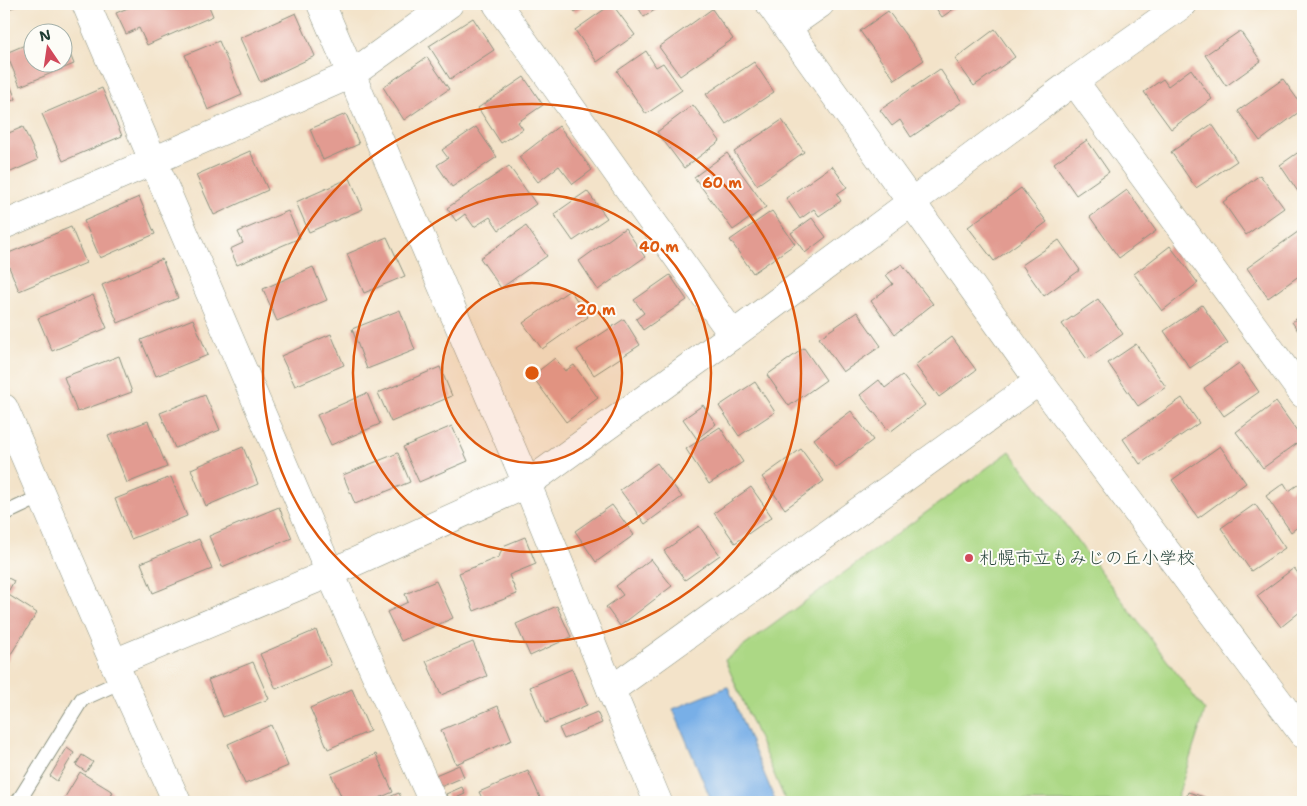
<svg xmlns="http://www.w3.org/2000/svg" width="1307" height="806" viewBox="0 0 1307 806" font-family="'Shantell Sans','Klee One',sans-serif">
  <rect width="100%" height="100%" fill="#fdfcf7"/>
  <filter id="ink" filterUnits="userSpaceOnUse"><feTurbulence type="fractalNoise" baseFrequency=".02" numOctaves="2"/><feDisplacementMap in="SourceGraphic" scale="10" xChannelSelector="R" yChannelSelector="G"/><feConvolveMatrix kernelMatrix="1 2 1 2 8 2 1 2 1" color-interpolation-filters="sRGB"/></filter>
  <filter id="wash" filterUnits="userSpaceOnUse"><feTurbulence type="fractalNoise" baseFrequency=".0096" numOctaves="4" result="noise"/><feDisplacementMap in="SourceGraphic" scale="20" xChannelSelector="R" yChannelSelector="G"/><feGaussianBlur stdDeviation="1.12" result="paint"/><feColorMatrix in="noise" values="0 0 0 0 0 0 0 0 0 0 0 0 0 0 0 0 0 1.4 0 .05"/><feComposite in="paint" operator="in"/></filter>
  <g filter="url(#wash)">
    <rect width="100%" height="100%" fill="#f3e3c9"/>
    <polygon fill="#acd885" stroke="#668a5c" points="1010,451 1205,711 1176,802 786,802 725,660"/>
    <polygon fill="#78afe7" stroke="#4c768e" points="727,687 728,687 776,802 712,802 673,709"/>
    <g id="blocks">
      <g fill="#e29b91">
        <polygon points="4,4 21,4 4,11"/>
        <polygon points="137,4 208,4 213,16 147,45 139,28 126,34 116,13"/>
        <polygon points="569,4 588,4 575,12"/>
        <polygon points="612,4 635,35 597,62 575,30"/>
        <polygon points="636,4 664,4 644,17"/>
        <polygon points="933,4 961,4 942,17"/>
        <polygon points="712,9 733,39 680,76 659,47"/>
        <polygon points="888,11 924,60 895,80 860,31"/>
        <polygon points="296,13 315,56 260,82 240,38"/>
        <polygon points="473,18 494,50 450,79 429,46"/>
        <polygon points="995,29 1015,57 974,86 955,59"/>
        <polygon points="1240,31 1261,61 1226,86 1205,55"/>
        <polygon points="63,36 74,64 20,86 6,53 32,42 32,62 62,62"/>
        <polygon points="219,41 242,95 208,110 185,55"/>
        <polygon points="646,51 656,67 663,63 682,90 646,114 617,71"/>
        <polygon points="427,57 449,89 404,120 383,87"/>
        <polygon points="754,62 774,92 726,124 706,94"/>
        <polygon points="940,69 962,102 911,137 900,120 892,126 880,110"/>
        <polygon points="1191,69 1212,99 1171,129 1144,92 1163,79 1168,86"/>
        <polygon points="4,71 16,99 4,104"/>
        <polygon points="524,77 543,105 518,122 523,129 501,143 478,108"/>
        <polygon points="1283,79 1303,107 1303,109 1260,141 1238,111"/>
        <polygon points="102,88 122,136 63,161 42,114"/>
        <polygon points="693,105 720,141 684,168 657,132"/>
        <polygon points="346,114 359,144 323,160 310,129"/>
        <polygon points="782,120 804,152 757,185 734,152"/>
        <polygon points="1212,124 1237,161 1196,188 1171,152"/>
        <polygon points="559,126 592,170 573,184 559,166 538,182 519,157"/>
        <polygon points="23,127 38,160 4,175 4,135"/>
        <polygon points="476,127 497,157 452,187 437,165 448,158 442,150"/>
        <polygon points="1087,140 1109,172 1076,195 1054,163"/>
        <polygon points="1303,149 1303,199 1280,165"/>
        <polygon points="250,151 268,190 214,215 196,175"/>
        <polygon points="727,153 766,207 733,230 694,177"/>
        <polygon points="509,166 536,204 499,230 490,217 474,227 465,214 456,221 447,208"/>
        <polygon points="832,166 847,187 837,194 841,201 819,216 814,209 800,219 786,198"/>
        <polygon points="1260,175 1284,208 1246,235 1223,202"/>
        <polygon points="350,178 363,209 309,232 296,202"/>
        <polygon points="1021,188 1047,222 994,261 968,227"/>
        <polygon points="1127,190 1156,231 1119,258 1090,217"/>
        <polygon points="587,191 607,218 573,241 554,214"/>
        <polygon points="139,197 155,234 100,258 84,221"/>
        <polygon points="288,211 300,238 237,265 230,249 243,243 238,232"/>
        <polygon points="772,211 795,244 753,273 730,240"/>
        <polygon points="812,218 826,237 805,253 791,233"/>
        <polygon points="526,226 547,256 501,288 480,258"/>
        <polygon points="71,227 86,263 19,291 4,255"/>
        <polygon points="625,228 645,257 598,290 579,261"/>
        <polygon points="1302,229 1303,231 1303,273 1268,298 1247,268"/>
        <polygon points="387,237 405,276 364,293 347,254"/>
        <polygon points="1059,240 1080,270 1044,296 1022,265"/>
        <polygon points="1170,246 1198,283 1162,311 1134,274"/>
        <polygon points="162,259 178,298 118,323 102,285"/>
        <polygon points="902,264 933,304 895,334 871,301 893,284 886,275"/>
        <polygon points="313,267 327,300 277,321 263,289"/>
        <polygon points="670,275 687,300 643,330 636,319 644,313 634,300"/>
        <polygon points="570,290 588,317 542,349 523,323"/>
        <polygon points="93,295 107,328 52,351 38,318"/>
        <polygon points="1098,299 1123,334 1087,359 1062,324"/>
        <polygon points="1202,305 1228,343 1190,368 1164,331"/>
        <polygon points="400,310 415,350 367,369 352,329"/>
        <polygon points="857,312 881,346 843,372 819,338"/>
        <polygon points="1303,314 1303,338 1292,322"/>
        <polygon points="193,319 208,355 156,376 141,340"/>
        <polygon points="624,319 640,345 594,375 577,350"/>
        <polygon points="331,334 344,365 295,386 281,356"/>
        <polygon points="952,337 976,370 939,397 915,365"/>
        <polygon points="1136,344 1166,387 1138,406 1108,363"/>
        <polygon points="804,348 826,380 789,406 767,375"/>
        <polygon points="119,356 132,392 77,412 64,377"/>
        <polygon points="555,358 565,371 574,365 598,398 566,422 532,376"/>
        <polygon points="1239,363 1259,392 1224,416 1204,388"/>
        <polygon points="440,367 452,396 391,422 378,393"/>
        <polygon points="902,375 925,405 890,432 860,395 879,380 885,388"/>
        <polygon points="755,382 775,412 739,436 719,406"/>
        <polygon points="367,393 380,424 331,445 317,415"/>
        <polygon points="205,395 220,430 175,448 160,413"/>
        <polygon points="1182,398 1199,423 1140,464 1123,439"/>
        <polygon points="1276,402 1303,439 1263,468 1236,432"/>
        <polygon points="703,405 716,424 697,439 683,419"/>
        <polygon points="851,411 873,440 836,468 814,439"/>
        <polygon points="148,421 167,467 127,483 108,436"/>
        <polygon points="452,426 468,461 419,482 403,447"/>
        <polygon points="720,427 743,462 709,484 686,449"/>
        <polygon points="1220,446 1246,483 1198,518 1172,480"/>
        <polygon points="243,447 258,484 206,506 191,469"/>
        <polygon points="801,449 824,481 785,509 762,477"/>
        <polygon points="398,453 410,482 355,504 343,475"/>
        <polygon points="657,463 682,497 645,524 620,490"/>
        <polygon points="171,477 187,516 131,539 115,499"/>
        <polygon points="1303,481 1303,523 1291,532 1266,496 1284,483 1289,491"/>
        <polygon points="751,487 772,517 735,543 714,513"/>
        <polygon points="1255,504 1285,548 1251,571 1221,528"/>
        <polygon points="612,505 634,535 596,562 575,531"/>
        <polygon points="279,507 292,538 222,567 209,536"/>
        <polygon points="699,526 720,555 685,580 664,551"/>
        <polygon points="525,537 536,564 509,575 517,594 474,611 459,573 499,557 503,546"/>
        <polygon points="199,539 212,569 153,593 141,563"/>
        <polygon points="651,559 672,586 620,626 606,607 623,595 616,586"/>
        <polygon points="1294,568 1303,580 1303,614 1301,611 1281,627 1257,596"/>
        <polygon points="4,576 14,581 9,590 4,586"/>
        <polygon points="436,581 453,618 401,641 387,612 408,602 405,594"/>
        <polygon points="4,592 37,613 4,665"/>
        <polygon points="557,606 571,637 530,656 516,624"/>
        <polygon points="316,630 331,665 276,689 260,654"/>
        <polygon points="473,642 487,676 441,695 426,661"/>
        <polygon points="253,662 269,699 223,717 208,680"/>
        <polygon points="572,669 587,705 545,723 530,687"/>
        <polygon points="352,689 370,731 328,749 310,708"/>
        <polygon points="498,706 512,740 456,764 441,730"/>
        <polygon points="597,712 602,723 564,739 559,728"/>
        <polygon points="271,725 288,766 245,784 228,744"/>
        <polygon points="67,748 74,753 57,781 50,776"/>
        <polygon points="376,754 393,792 370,802 344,802 331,774"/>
        <polygon points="82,755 93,762 86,772 76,765"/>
        <polygon points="459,765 464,777 438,788 433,776"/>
        <polygon points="528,771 542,802 484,802 479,792"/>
        <polygon points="80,772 113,792 107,802 62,802"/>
        <polygon points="462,787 465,794 449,801 446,794"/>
        <polygon points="1188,792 1220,802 1185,802"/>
        <polygon points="399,793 403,802 376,802"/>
      </g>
    </g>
  </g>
  <g filter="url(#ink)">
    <use href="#blocks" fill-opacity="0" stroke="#89907e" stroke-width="1"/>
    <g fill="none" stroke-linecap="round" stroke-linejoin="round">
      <defs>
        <g id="lane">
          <polyline points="4,514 42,496"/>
          <polyline points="18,802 82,699 122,681"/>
        </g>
        <g id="street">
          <polyline points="86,4 330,573 433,802"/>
          <polyline points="321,4 527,484 611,690 658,802"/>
          <polyline points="497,4 733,335"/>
          <polyline points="770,4 1039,381 1303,734"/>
          <polyline points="787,27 820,4"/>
          <polyline points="1074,81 1303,394"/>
          <polyline points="4,225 153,161 352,74 449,4"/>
          <polyline points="114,663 330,573 527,484 733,335 1074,81 1183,4"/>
          <polyline points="611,690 1039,381"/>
        </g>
        <polyline id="secondary" points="4,408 114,663 177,802"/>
      </defs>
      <use href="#lane" stroke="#89907e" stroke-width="16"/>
      <use href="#street" stroke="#89907e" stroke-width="29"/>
      <use href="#secondary" stroke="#89907e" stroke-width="29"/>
      <use href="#lane" stroke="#fff" stroke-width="14"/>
      <use href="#street" stroke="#fff" stroke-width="28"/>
      <use href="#secondary" stroke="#fff" stroke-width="28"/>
    </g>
  </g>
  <circle cx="532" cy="373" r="90" fill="#de580e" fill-opacity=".12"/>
  <g fill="none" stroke="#de580e" stroke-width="2.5">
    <circle cx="532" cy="373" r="90"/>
    <circle cx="532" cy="373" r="179"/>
    <circle cx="532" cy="373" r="269"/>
  </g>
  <circle fill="#d1495b" stroke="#fdfcf7" stroke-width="2" cx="969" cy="558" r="5"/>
  <g text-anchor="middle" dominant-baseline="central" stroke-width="4" stroke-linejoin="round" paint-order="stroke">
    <g font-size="18" fill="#1f3d34" stroke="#fdfcf7" text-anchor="start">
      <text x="979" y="558">札幌市立もみじの丘小学校</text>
    </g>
  </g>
  <circle cx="532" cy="373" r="8" fill="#de580e" stroke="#fdfcf7" stroke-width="2.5"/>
  <g font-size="15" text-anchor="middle" font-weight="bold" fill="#de580e" stroke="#fdfcf7" stroke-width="4" stroke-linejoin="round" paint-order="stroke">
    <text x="722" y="188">60 m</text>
    <text x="659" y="252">40 m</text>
    <text x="596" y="315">20 m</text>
  </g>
  <rect width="1307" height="806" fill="none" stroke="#fdfcf7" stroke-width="20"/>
  <g transform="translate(48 48) rotate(347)"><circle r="24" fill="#fdfcf7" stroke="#a4b0a9"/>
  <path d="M0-4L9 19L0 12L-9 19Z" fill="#d1495b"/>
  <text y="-8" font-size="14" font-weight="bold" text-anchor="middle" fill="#1f3d34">N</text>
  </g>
</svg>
